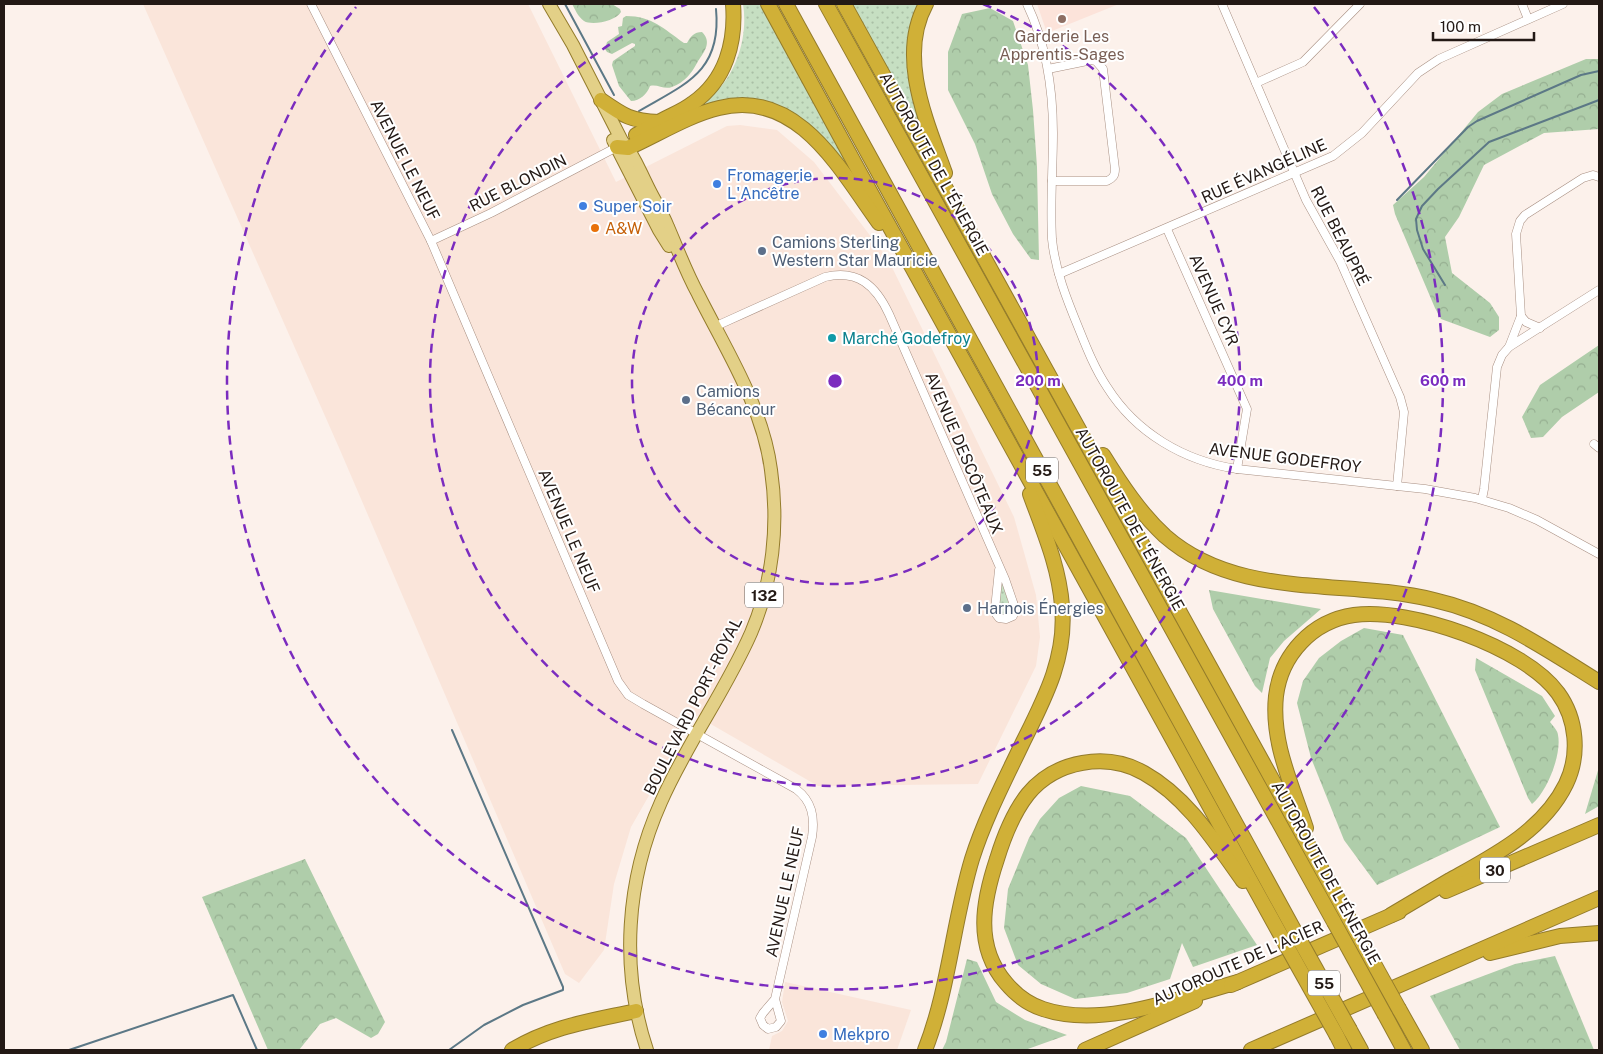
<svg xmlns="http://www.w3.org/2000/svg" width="1603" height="1054" viewBox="0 0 1603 1054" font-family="'Public Sans',sans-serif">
  <defs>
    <pattern id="grass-dots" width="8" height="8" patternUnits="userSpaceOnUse" patternTransform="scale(1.25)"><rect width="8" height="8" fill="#c6dfc2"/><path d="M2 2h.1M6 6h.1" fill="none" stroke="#aabfa6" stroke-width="1.8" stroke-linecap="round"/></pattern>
    <pattern id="forest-crowns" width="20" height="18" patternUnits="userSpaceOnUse" patternTransform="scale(1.25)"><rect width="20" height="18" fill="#afcdaa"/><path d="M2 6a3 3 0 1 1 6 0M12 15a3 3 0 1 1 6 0" fill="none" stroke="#96af91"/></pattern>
  </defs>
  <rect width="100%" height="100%" fill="#fcf1eb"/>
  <g fill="#fae5da">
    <polygon points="143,4 528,4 616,182 727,126 740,125 777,130 814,162 888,259 1014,517 1036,595 1040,637 1036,666 978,784 818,786 695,715 631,827 614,884 604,950 579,983 565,974 340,450"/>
    <polygon points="785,982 911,1010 897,1050 769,1050 772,1036 782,1031 788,1021 782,1002"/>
  </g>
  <polygon fill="#fce3da" points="1037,4 1119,4 1047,33"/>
  <g fill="url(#grass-dots)">
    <path d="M 743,4 L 761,4 L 847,162 L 846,164 L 792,115 L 700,108 L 700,104 C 706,100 712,97 716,92 C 738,70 748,34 743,4 Z"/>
    <polygon points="850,4 920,4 922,128 920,129"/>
    <polygon points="1002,580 1010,608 1010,611 1005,615 1000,613 999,609"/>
  </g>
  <g fill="url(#forest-crowns)">
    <path d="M 572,4 L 612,4 L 620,9 L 621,12 C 616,21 592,26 584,21 C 578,17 575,9 572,4 Z"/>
    <polygon points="990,8 1013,21 1028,65 1033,110 1037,167 1039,260 1031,259 1013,234 992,194 975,144 948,90 948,52 962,14"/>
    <path d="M 626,16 C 652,16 664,29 684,43 L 687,43 C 691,36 694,32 702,32 C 713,43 703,53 697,63 C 691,74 685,82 672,87 C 664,90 658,84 650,86 C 647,94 640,101 631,101 L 619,86 L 612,65 L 613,61 L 635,46 L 635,44 L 632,43 L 612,54 L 607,52 L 605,49 L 607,42 L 619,34 L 618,27 L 622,26 L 623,18 Z"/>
    <polygon points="1586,59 1599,59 1599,129 1544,133 1484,165 1459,217 1445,237 1452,273 1490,303 1499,317 1499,330 1490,337 1441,319 1435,308 1395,214 1393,205 1424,177 1478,112 1502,94"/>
    <polygon points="1599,345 1599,392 1562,417 1543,437 1531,438 1522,417 1540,385"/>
    <polygon points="1209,590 1321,609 1284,641 1270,658 1262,693 1255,686 1213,609"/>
    <polygon points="1364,628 1403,635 1500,827 1377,885 1344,840 1311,758 1297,703 1303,681 1319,658 1341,641"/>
    <path d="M 1476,658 L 1542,696 L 1555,716 L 1550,722 C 1553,726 1558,731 1558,735 C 1562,754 1547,792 1532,804 L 1528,798 L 1475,670 Z"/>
    <polygon points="1599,767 1599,806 1585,814"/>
    <polygon points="1081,786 1130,796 1186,838 1257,945 1193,967 1182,943 1170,979 1127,993 1075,999 1041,984 1018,965 1004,928 1008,889 1029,838 1040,819 1059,798"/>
    <polygon points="305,859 385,1022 378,1034 371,1038 336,1018 320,1024 299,1050 268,1050 202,897"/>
    <polygon points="1555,956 1594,1050 1460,1050 1430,996 1515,964"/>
    <polygon points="967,959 977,962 996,1002 1025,1020 1067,1035 1025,1050 942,1050 946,1042"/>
  </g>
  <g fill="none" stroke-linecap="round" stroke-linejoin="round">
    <g stroke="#5c7886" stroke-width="2">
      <polyline points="565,4 614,95"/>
      <path d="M 639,111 C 685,84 722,72 716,9"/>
      <polyline points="1397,200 1468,127 1477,121 1581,75 1599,71"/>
      <polyline points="1445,285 1423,249 1417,230 1416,219 1422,206 1438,189 1489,142 1599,100"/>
      <polyline points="69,1050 233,995 257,1050"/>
      <polyline points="449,1050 484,1025 523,1005 563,990 563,987 452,730"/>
    </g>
    <defs>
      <g id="street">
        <path d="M 311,4 L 431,241 L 618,681 L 628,695 L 643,704 L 796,789 C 812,801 815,817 812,837 L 775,999 L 763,1013 L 760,1018 L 763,1025 L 768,1029 L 776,1027 L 781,1021 L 775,999"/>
        <path d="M 1027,4 C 1046,44 1053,89 1053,133 C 1053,168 1050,203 1052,239 C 1055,270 1067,300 1079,329 C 1087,349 1095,369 1107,387 C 1136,433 1184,461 1237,469 L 1425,489 L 1475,498 L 1509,508 L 1537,520 L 1599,554"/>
        <polyline points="1222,4 1306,200 1340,261 1400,397 1404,412 1397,486"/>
        <polyline points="1522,4 1528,19"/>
        <path d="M 1048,69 L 1092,60 L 1096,61 L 1103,69 L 1115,169 C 1115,176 1113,178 1107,181 L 1052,181"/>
        <polyline points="1256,83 1303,62 1360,4"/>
        <polyline points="1167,229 1247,409 1237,469"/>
        <polyline points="431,241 491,213 617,147"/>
        <polyline points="1059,274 1333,156 1362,133 1418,73 1439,59 1563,4"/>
        <polyline points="1521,316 1509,347 1599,290"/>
        <path d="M 714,327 L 825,277 C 858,269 876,286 889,314 L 1005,579 L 1015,608 L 1013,616 L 1006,619 L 999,618 L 996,614 L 995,609 L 999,570"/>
        <polyline points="1540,328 1526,322 1521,316 1516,234 1520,221 1525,215 1583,178 1593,175 1599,177"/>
        <polyline points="1594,444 1599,448"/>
        <polyline points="1482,499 1484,489 1497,367 1502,355 1509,347"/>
      </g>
      <g id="primary">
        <path d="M 549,4 L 573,45 L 622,141 C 633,153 639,169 646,183 C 653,198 662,212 668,227 C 678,250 686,272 698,294 C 726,350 763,407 771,470 C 779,525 773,582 751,633 C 725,692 687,743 661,802 C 626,880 620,969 647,1050"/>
        <polyline points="613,140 659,230 669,246"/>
      </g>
      <g id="highway">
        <polyline points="768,4 860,173 1285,943"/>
        <polyline points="786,4 1298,937"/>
        <polyline points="826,4 1334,922"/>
        <polyline points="844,4 1347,915"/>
        <path d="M 926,4 C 897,57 927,122 945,173"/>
        <path d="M 601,100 C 624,116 631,121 659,122"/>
        <path d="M 636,135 C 644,131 651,126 659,122 C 671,115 683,111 693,103 C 726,80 736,42 733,4"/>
        <path d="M 617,147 L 628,148 C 657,135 689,115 719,108 C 798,88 841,171 879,223"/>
        <path d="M 1103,455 C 1121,484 1140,513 1165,536 C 1239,601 1345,578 1434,600 C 1496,614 1546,649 1599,682"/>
        <path d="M 1306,828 C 1292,785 1271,742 1276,696 C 1281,655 1312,621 1354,615 C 1409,607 1525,647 1558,693 C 1577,719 1580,755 1566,784 C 1543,831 1493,856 1450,880 C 1430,892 1411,903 1391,915"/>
        <polyline points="1446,891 1599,825"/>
        <polyline points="1490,953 1560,936 1599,933"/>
        <path d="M 1238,982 C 1180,998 1102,1029 1043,1009 C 1028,1004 1016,995 1006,983 C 974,946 983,901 997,859 C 1004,836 1013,813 1028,794 C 1056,760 1107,752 1144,773 C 1187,797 1215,842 1243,881"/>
        <polyline points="1231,985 1399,912"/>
        <polyline points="1399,1009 1422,1050"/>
        <polyline points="1385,1015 1404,1050"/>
        <polyline points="1350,1030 1361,1050"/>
        <polyline points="1337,1036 1344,1050"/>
        <path d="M 512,1050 C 552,1026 591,1021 636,1011"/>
        <path d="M 925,1050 C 949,989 953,922 972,859 C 985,818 1005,780 1023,742 C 1045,698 1067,656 1062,606 C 1059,566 1043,530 1030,494"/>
        <polyline points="1085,1050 1195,1001"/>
        <polyline points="1251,1050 1599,898"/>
      </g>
    </defs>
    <use href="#street" stroke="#a88f82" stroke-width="9"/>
    <use href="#primary" stroke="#937b2b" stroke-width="14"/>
    <use href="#highway" stroke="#937b2b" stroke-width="16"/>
    <use href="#street" stroke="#fff" stroke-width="8"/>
    <use href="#primary" stroke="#e3d087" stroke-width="12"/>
    <use href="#highway" stroke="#d0b037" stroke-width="14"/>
    <defs>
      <g id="highway-bridge">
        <polyline points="1347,915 1399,1009"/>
        <polyline points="1334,922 1385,1015"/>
        <polyline points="1298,937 1350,1030"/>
        <polyline points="1285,943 1337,1036"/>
      </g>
    </defs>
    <use href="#highway-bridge" stroke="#937b2b" stroke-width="16" stroke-linecap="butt"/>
    <use href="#highway-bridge" stroke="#d0b037" stroke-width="14"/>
  </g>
  <g fill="none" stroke="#7b2cbf" stroke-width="2.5" stroke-dasharray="9 6">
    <circle cx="835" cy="381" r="203"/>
    <path d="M983 4A405 405 0 1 1 687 4"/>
    <path d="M1314 7A608 608 0 1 1 356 7"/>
  </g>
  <circle fill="#8d6e63" stroke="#fff" stroke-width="2" cx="1062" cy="19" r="5"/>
  <g fill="#3f7fe0" stroke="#fff" stroke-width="2">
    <circle cx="717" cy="184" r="5"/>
    <circle cx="583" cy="206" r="5"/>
    <circle cx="823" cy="1034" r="5"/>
  </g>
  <circle fill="#e8710a" stroke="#fff" stroke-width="2" cx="595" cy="228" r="5"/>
  <g fill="#5c6f8a" stroke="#fff" stroke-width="2">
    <circle cx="762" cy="251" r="5"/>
    <circle cx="686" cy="400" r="5"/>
    <circle cx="967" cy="608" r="5"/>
  </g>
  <circle fill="#0f9aa8" stroke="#fff" stroke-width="2" cx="832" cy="338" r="5"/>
  <g text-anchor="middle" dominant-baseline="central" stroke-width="4" stroke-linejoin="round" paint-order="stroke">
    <g fill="#fff" stroke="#655e5b" stroke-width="1">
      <rect x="1026" y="457.5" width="32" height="25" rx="4"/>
      <rect x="745" y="582.5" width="38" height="25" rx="4"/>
      <rect x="1480" y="857.5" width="30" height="25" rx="4"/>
      <rect x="1308" y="970.5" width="32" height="25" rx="4"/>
    </g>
    <g font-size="15" font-weight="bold" fill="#231915">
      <text x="1042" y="470">55</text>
      <text x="764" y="595">132</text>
      <text x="1495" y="870">30</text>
      <text x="1324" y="983">55</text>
    </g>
    <g font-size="16" fill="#785e54" stroke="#fff">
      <text x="1062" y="36">Garderie Les<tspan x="1062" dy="18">Apprentis-Sages</tspan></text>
    </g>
    <g font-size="16" fill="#231915" stroke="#fff">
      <text transform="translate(405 160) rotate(63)">AVENUE LE NEUF</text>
      <text transform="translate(934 164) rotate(61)">AUTOROUTE DE L'ÉNERGIE</text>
      <text transform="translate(1264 171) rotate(-24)">RUE ÉVANGÉLINE</text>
      <text transform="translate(518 183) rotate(-27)">RUE BLONDIN</text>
      <text transform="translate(1340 236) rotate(63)">RUE BEAUPRÉ</text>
      <text transform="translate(1214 300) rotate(66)">AVENUE CYR</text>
      <text transform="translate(964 453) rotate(67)">AVENUE DESCÔTEAUX</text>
      <text transform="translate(1285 458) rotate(7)">AVENUE GODEFROY</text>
      <text transform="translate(1130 519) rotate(61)">AUTOROUTE DE L'ÉNERGIE</text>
      <text transform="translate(569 531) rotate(67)">AVENUE LE NEUF</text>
      <text transform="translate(693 706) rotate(-63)">BOULEVARD PORT-ROYAL</text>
      <text transform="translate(1326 873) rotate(61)">AUTOROUTE DE L'ÉNERGIE</text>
      <text transform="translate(785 892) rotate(-78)">AVENUE LE NEUF</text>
      <text transform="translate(1238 963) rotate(-24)">AUTOROUTE DE L'ACIER</text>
    </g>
    <g font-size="16" fill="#366cbe" stroke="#fff" text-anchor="start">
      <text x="727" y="175">Fromagerie<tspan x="727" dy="18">L'Ancêtre</tspan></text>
      <text x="593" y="206">Super Soir</text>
      <text x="833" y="1034">Mekpro</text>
    </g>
    <g font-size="16" fill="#c56008" stroke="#fff" text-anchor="start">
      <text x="605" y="228">A&amp;W</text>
    </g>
    <g font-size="16" fill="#4e5e75" stroke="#fff" text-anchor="start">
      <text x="772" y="242">Camions Sterling<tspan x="772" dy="18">Western Star Mauricie</tspan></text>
      <text x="696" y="391">Camions<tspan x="696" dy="18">Bécancour</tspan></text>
      <text x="977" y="608">Harnois Énergies</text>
    </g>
    <g font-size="16" fill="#0d838f" stroke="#fff" text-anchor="start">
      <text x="842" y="338">Marché Godefroy</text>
    </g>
  </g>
  <circle cx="835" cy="381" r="8" fill="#7b2cbf" stroke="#fff" stroke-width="2.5"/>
  <g font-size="15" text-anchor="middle" font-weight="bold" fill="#7b2cbf" stroke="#fff" stroke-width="4" stroke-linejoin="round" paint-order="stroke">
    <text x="1038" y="386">200 m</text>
    <text x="1240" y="386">400 m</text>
    <text x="1443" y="386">600 m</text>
  </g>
  <rect width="1603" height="1054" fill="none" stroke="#231915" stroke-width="10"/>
  <path d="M1433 32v8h101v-8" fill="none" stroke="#231915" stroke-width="2.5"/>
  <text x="1440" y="32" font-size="15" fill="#231915" stroke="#ffffff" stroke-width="4" paint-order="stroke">100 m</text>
</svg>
